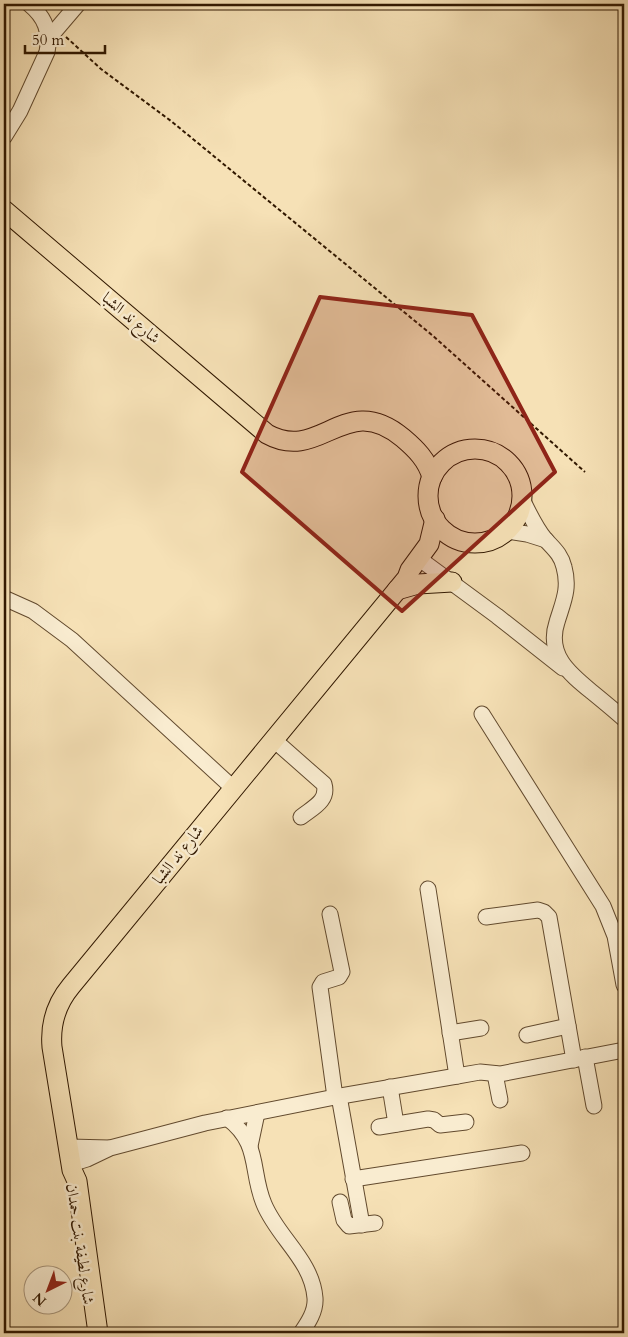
<svg xmlns="http://www.w3.org/2000/svg" width="628" height="1337" viewBox="0 0 628 1337" font-family="Cardo,Amiri,serif">
  <rect width="100%" height="100%" fill="#f6e1b6"/>
  <filter id="stains"><feTurbulence type="fractalNoise" baseFrequency=".004" numOctaves="4"/><feColorMatrix values="0 0 0 0 .2 0 0 0 0 .09 0 0 0 0 .02 0 0 0 .5 -.17"/></filter>
  <radialGradient id="worn" r=".72"><stop offset=".6" stop-color="#630" stop-opacity="0"/><stop offset="1" stop-color="#630" stop-opacity=".3"/></radialGradient>
  <g fill="none" stroke-linecap="round" stroke-linejoin="round">
    <defs>
      <g id="minor">
        <polyline points="49,38 78,4"/>
        <path d="M 4,137 L 20,111 L 47,52 C 51,32 45,17 29,4"/>
        <path d="M 522,499 C 529,513 535,527 545,539 C 553,548 561,554 564,567 C 570,589 563,602 557,622 C 546,655 570,674 592,692 C 603,701 614,710 624,719"/>
        <polyline points="507,531 527,534 546,540"/>
        <polyline points="425,563 497,616 563,668"/>
        <polyline points="4,598 33,611 72,640 233,788"/>
        <polyline points="482,714 603,906 615,936 624,985"/>
        <path d="M 274,740 L 324,784 C 329,801 312,808 301,817"/>
        <polyline points="428,889 457,1076"/>
        <polyline points="330,914 342,972 339,977 323,982 320,987 335,1097"/>
        <polyline points="486,917 538,910 544,912 549,917 574,1060"/>
        <polyline points="450,1033 481,1028"/>
        <polyline points="527,1035 568,1026"/>
        <polyline points="585,1057 594,1106"/>
        <polyline points="495,1074 500,1100"/>
        <polyline points="390,1087 396,1124"/>
        <polyline points="339,1096 362,1225"/>
        <path d="M 227,1118 C 261,1143 250,1171 264,1204 C 278,1238 312,1260 315,1298 C 316,1311 308,1323 301,1333"/>
        <polyline points="379,1127 428,1119 434,1120 440,1125 466,1122"/>
        <polyline points="250,1146 257,1113"/>
        <polyline points="69,1147 109,1148"/>
        <polyline points="71,1164 87,1159 110,1148 205,1123 335,1097 457,1076 480,1072 500,1074 624,1050"/>
        <polyline points="353,1179 522,1153"/>
        <polyline points="340,1202 344,1220 349,1226 375,1223"/>
      </g>
      <g id="major">
        <path d="M 4,210 L 267,434 C 321,464 345,389 403,438 C 416,449 427,460 432,477"/>
        <circle cx="475" cy="496" r="47"/>
        <polyline points="397,590 418,584 452,582"/>
        <path d="M 98,1333 L 77,1181 L 72,1170 L 52,1047 C 50,1024 56,1004 71,986 L 407,578 L 410,570 L 429,544 L 435,519"/>
      </g>
    </defs>
    <use href="#minor" stroke="#624a2e" stroke-width="17"/>
    <use href="#major" stroke="#311800" stroke-width="21"/>
    <polyline stroke="#311800" stroke-width="2" stroke-dasharray="4 2.5" stroke-linecap="butt" points="66,37 101,69 171,121 432,335 585,472"/>
    <use href="#minor" stroke="#f9ecd0" stroke-width="15"/>
    <use href="#major" stroke="#f6e1b6" stroke-width="19"/>
  </g>
  <path fill="#8f2418" fill-opacity="0.2" stroke="#8f2418" stroke-width="4" stroke-linejoin="round" d="M 320,297 L 472,315 L 555,472 L 402,611 L 242,472 Z"/>
  <g text-anchor="middle" dominant-baseline="central" stroke-width="5" stroke-linejoin="round" paint-order="stroke">
    <g font-size="16" fill="#311800" stroke="#f9ecd0">
      <text transform="translate(131 318) rotate(40)">شارع ند الشبا</text>
      <text transform="translate(178 855) rotate(-51)">شارع ند الشبا</text>
      <text transform="translate(80 1244) rotate(82)">شارع لطيفة بنت حمدان</text>
    </g>
  </g>
  <rect width="628" height="1337" fill="none" stroke="#f6e1b6" stroke-width="20"/>
  <rect x="5" y="5" width="618" height="1327" fill="none" stroke="#311800" stroke-width="2.5"/>
  <rect x="10" y="10" width="608" height="1317" fill="none" stroke="#311800"/>
  <g transform="translate(48 1290) rotate(222)"><circle r="24" fill="#f9ecd0" stroke="#a9977d"/>
  <path d="M0-4L9 19L0 12L-9 19Z" fill="#8f2418"/>
  <text y="-8" font-size="14" font-weight="bold" text-anchor="middle" fill="#311800">N</text>
  </g>
  <path d="M25 45v8h80v-8" fill="none" stroke="#311800" stroke-width="2.5"/>
  <text x="32" y="45" font-size="15" fill="#311800" stroke="#f9ecd0" stroke-width="4" paint-order="stroke">50 m</text>
  <rect width="100%" height="100%" filter="url(#stains)"/>
  <rect width="100%" height="100%" fill="url(#worn)"/>
</svg>
